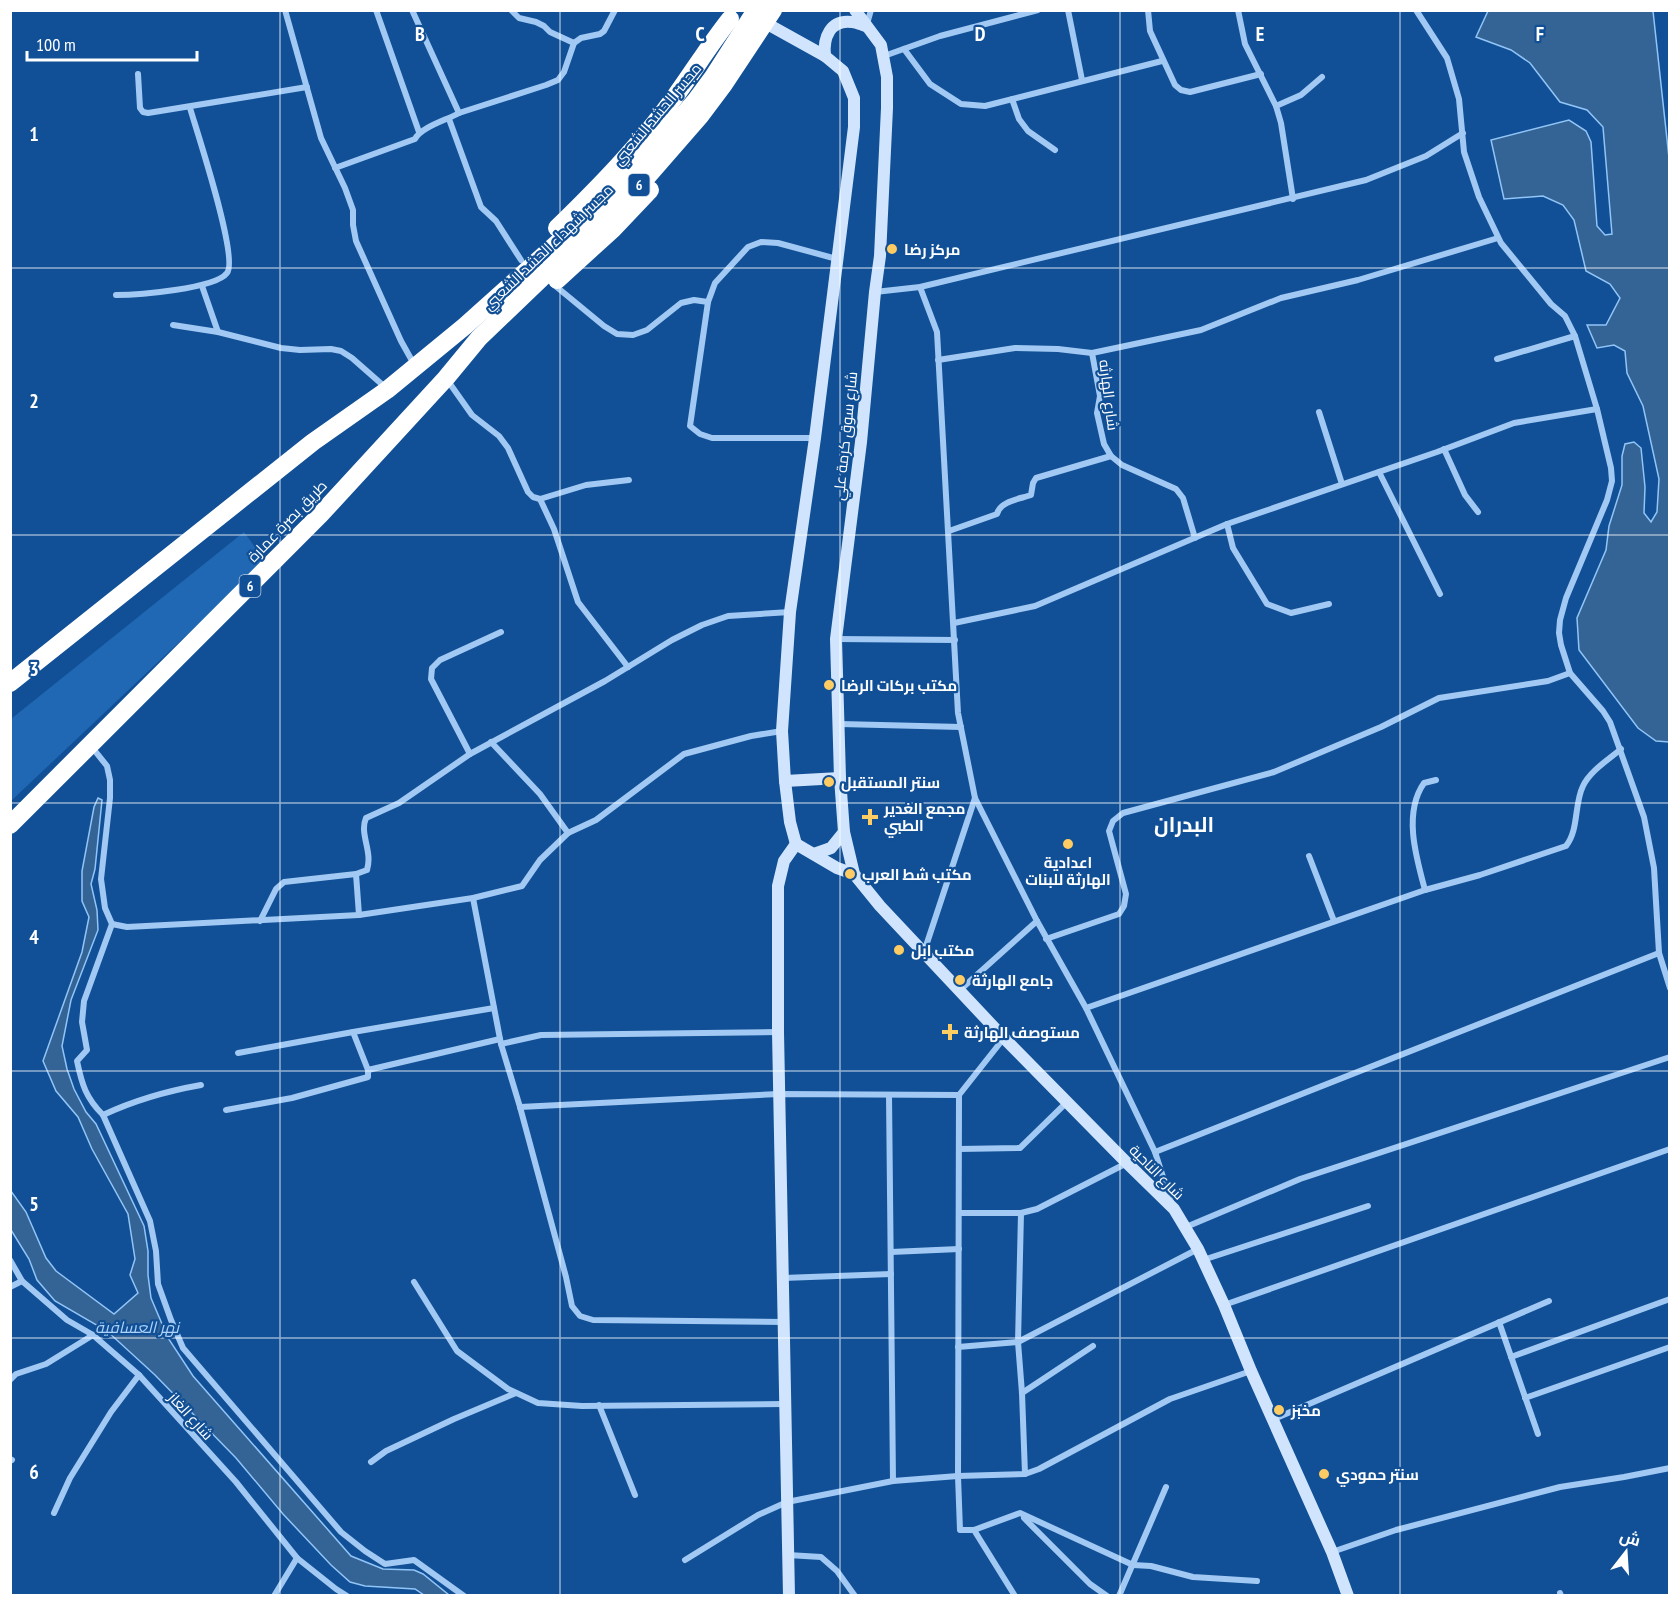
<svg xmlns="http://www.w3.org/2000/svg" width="1680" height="1606" viewBox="0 0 1680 1606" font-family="'PT Sans Narrow',Cairo,sans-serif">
  <rect width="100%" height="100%" fill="#115096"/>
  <polygon fill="#2068b3" points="244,532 265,561 11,801 11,719"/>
  <g fill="#346395" stroke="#92c5f7" stroke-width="1.5">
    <polygon points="1488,11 1653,11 1670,167 1669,742 1656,741 1638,728 1579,650 1577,618 1606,550 1609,526 1622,485 1622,456 1625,444 1634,442 1641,448 1645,487 1644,513 1651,522 1657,512 1659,479 1643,406 1627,373 1625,351 1614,345 1597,348 1587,325 1606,325 1620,298 1610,284 1586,271 1574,220 1563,205 1543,196 1504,199 1491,140 1569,120 1586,131 1591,142 1597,226 1605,235 1612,234 1603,127 1587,110 1560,102 1530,63 1511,50 1476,37"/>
    <polygon points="98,798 102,800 95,869 91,884 97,910 98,930 71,1000 62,1046 67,1069 74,1089 86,1112 96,1124 144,1226 148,1251 148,1275 151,1298 168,1338 193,1376 351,1556 383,1569 414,1570 423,1574 449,1595 424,1595 415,1589 365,1586 350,1582 331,1565 283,1514 236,1458 155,1375 107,1331 55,1301 37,1280 29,1259 11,1230 11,1191 26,1212 46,1258 56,1271 114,1314 138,1293 130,1275 135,1259 128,1214 92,1149 78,1117 56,1091 43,1061 82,952 89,917 82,901 82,871 94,807"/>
  </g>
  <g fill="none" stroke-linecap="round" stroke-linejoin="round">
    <g stroke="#a1c9f3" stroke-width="6">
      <polyline points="285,10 321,138 345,188 353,210 353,225 356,241 401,341 415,366"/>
      <polyline points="376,10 419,132"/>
      <polyline points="412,10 459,113"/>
      <polyline points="511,10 519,18 536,22 544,26 550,32 574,43"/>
      <polyline points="1068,10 1082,80"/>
      <polyline points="1148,10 1150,31 1175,85 1181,90 1190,92 1261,74"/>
      <polyline points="1238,10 1245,44 1276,106 1281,123 1293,199"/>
      <polyline points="1416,10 1447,58 1459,99 1464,152 1479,197 1501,243 1551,304 1565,316 1575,336 1597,409 1611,468 1612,481 1607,500 1566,598 1560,620 1559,633 1561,645 1570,673 1603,711 1610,722 1644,817 1654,868 1659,953 1670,988"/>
      <polyline points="867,24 871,10"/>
      <polyline points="904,49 930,84 961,104 985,106 1162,61"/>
      <polyline points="884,56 940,36 1038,10"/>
      <polyline points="138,74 140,108 143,112 148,113 307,87"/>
      <polyline points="1012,99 1019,119 1028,131 1055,150"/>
      <polyline points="1276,106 1301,95 1322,77"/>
      <polyline points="449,119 481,207 496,221 521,260"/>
      <path d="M 335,168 L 415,139 C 421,127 447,120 459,113 L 546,85 L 558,80 L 564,72 L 574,43 L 581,38 L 600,34 L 604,31 L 615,10"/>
      <polyline points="553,284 604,326 617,334 633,335 647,330 681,303 694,300 708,302"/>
      <polyline points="202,286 218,332"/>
      <polyline points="920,287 937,332 958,713 975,798 1037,921 1086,1008 1155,1152 1171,1202"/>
      <polyline points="875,292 920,287 1366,180 1426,156 1463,133"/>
      <path d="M 116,295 C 137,295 215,289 227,273 C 239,258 197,132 190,108"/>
      <polyline points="173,325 218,332 281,348 300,350 331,349 341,351 352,358 385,387"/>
      <polyline points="1092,353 1100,396 1097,413 1104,444 1111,456 1122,465 1176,489 1183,498 1195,538"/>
      <polyline points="1497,359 1575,336"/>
      <polyline points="938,360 1015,348 1058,349 1092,353 1201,330 1281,298 1358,280 1498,238"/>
      <polyline points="448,381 472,415 499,436 508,448 528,492 533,497 540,499 586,485 629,480"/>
      <polyline points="1319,412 1342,484"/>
      <polyline points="815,438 712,438 700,434 690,426 708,302 715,283 748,247 761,242 778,243 837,259"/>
      <polyline points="1444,449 1465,495 1478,512"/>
      <polyline points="1379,472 1440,594"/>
      <polyline points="540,499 554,529 578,602 628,667"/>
      <polyline points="1227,524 1233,548 1267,604 1291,613 1329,604"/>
      <path d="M 949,531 L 997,514 C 1000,501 1020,499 1031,495 L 1033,483 L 1036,478 L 1111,456"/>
      <polyline points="954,623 1035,606 1227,524 1437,452 1514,423 1597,409"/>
      <polyline points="837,639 955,640"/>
      <polyline points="840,724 961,727"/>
      <polyline points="491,742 540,794 568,833"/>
      <path d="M 91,746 L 107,766 L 110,780 L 110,798 L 101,879 L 105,908 L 112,924 L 84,1001 L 82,1022 L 87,1050 L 77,1061 C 82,1085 86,1098 103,1115 L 150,1221 L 156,1251 L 158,1284 L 171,1320 L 183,1348 L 341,1532 L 365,1551 L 385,1564 L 414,1560 L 464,1596"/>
      <polyline points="470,754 431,679 432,668 440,660 501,632"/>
      <polyline points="1309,856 1334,921"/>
      <polyline points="356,874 359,915"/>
      <path d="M 1425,890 C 1416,857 1403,813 1424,783 L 1436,780"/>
      <polyline points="473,898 501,1044 520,1107 566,1277 572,1306 580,1316 593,1320 784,1322"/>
      <path d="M 260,921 L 276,889 L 284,882 L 356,874 L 367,870 C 373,851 359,834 366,818 L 399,803 L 470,754 L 605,681 L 672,640 L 702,625 L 728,616 L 790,612"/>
      <polyline points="112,924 127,927 359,915 473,898 522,886 540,860 568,833 596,820 684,754 751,736 782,731"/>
      <polyline points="1046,939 1119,914 1124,906 1126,894 1109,831 1113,821 1123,813 1274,772 1381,727 1439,698 1548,681 1570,673"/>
      <polyline points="924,952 975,798"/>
      <polyline points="960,990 1037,921"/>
      <path d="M 1086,1008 L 1425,890 L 1480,875 L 1566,846 C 1579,830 1574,804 1583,786 C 1590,771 1608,760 1621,749"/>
      <polyline points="501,1044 541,1035 778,1032"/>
      <polyline points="238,1053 353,1032 494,1008"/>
      <polyline points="368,1070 500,1039"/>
      <polyline points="889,1095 893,1481"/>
      <polyline points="959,1095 958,1476 960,1530 974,1530 1020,1513 1133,1565 1151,1566 1193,1577 1257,1581"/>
      <polyline points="520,1107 779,1094 959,1095 1004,1038"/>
      <polyline points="226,1110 292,1098 368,1077 368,1070 353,1032"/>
      <path d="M 103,1115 C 135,1100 167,1091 201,1085"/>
      <polyline points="959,1149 1020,1148 1067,1102"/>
      <polyline points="1155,1152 1659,953"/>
      <polyline points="959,1213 1021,1213"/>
      <polyline points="1186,1227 1300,1179 1670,1057"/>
      <polyline points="891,1252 959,1249"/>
      <polyline points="10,1260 22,1281 67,1320 93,1335 139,1375 236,1482 297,1558 336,1589 347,1596"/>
      <polyline points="1203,1260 1368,1206"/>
      <polyline points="783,1278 891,1274"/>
      <polyline points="414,1282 457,1351 508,1389 538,1403 582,1406 785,1404"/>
      <polyline points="10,1287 22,1281"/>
      <polyline points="1224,1305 1670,1149"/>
      <polyline points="1499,1322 1538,1434"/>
      <polyline points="958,1347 1018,1342 1198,1249"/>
      <polyline points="1511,1357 1670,1299"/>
      <polyline points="10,1380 16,1374 46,1364 93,1335"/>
      <polyline points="1022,1393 1093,1346"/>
      <polyline points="1525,1398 1670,1347"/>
      <polyline points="599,1405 635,1495"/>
      <polyline points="1274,1419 1549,1301"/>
      <polyline points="10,1459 12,1460"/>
      <polyline points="371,1462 386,1451 454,1419 516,1393"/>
      <polyline points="1025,1474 1022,1393 1018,1342 1021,1213 1037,1209 1127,1163"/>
      <polyline points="54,1513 70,1478 111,1412 139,1375"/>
      <polyline points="1024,1518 1090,1584 1107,1596"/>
      <polyline points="974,1530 1015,1596"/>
      <polyline points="1332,1552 1396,1530 1560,1487 1624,1477 1670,1468"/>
      <polyline points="788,1555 821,1557 837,1571 855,1596"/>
      <polyline points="685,1560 758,1515 787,1502 893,1481 958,1476 1025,1474 1039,1469 1170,1399 1251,1371"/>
      <polyline points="1560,1593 1561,1596"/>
      <polyline points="274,1596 297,1558"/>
      <polyline points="1119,1596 1166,1487"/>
    </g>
    <g stroke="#d0e5fd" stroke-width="12">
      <polyline points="855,10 881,45 887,77 887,108 880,256 875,292 861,442 836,639 840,778 844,832 854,874 880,906 1004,1038 1127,1163 1174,1209 1198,1249 1224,1305 1251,1371 1332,1552 1348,1596"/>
      <polyline points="771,26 825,56 843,71 854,98 854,127 815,438 790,612 782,731 785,781 790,822 796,844"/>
      <path d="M 825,56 C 823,38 830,19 852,22 C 856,22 862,25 866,26"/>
      <polyline points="785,781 840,778"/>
      <polyline points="796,844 837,868 854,874"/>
      <polyline points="814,854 831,848 844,832"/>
      <polyline points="789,1596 778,1032 778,886 784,861 796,844"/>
    </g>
    <g stroke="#fff" stroke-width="18">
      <path d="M 557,228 C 599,187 640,145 674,98 C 693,72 710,44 730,19"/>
      <polyline points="557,280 613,229 650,190"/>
      <polyline points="10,683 313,442 387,390 465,326 602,203 665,136 696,100 713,77 756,10"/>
      <polyline points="10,825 320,515 446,378 479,338 646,178 700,116 724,84 773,10"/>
    </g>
  </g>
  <path fill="none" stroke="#fff" stroke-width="1.5" stroke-opacity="0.55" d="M 280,10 L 280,1596M 560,10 L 560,1596M 840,10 L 840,1596M 1120,10 L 1120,1596M 1400,10 L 1400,1596M 10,268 L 1670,268M 10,535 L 1670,535M 10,803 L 1670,803M 10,1071 L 1670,1071M 10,1338 L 1670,1338"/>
  <g fill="#ffcc63" stroke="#115096" stroke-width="2">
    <circle cx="892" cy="249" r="6"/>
    <circle cx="829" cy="685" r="6"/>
    <circle cx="829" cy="782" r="6"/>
    <path d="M867 808h6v6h6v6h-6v6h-6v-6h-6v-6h6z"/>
    <circle cx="1068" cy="844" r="6"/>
    <circle cx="850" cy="874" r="6"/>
    <circle cx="899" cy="950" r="6"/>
    <circle cx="960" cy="980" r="6"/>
    <path d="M947 1023h6v6h6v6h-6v6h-6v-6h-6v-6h6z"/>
    <circle cx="1279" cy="1410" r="6"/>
    <circle cx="1324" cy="1474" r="6"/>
  </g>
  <g text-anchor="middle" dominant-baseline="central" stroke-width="4.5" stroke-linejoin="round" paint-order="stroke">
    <g fill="#115096" stroke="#b8cae0" stroke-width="1.5">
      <rect x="628.5" y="174" width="21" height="22" rx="4.5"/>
      <rect x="239.5" y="575" width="21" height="22" rx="4.5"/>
    </g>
    <g font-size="14" font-weight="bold" fill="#fff">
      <text x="639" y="185">6</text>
      <text x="250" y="586">6</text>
    </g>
    <g font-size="15" fill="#fff" stroke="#115096">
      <text transform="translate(657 114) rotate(-50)">مجسر الحشد الشعبي</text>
      <text transform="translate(548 247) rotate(-44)">مجسر شهداء الحشد الشعبي</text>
      <text transform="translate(1109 395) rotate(83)">شارع الهارثه</text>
      <text transform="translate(845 436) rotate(-84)">شارع سوق كرمة علي</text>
      <text transform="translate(287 521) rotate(-46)">طريق بصرة عمارة</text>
      <text transform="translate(1157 1172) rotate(45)">شارع الناحية</text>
      <text transform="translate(191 1416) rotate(48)">شارع الغاز</text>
    </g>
    <g font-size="15" font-weight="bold" fill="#fff" stroke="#115096" text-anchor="start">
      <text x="904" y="249">مركز رضا</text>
      <text x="841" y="685">مكتب بركات الرضا</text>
      <text x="841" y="782">سنتر المستقبل</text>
      <text x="884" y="808">مجمع الغدير<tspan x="884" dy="17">الطبي</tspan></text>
      <text x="1068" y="862" text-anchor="middle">اعدادية<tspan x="1068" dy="17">الهارثة للبنات</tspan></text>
      <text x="862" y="874">مكتب شط العرب</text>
      <text x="911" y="950">مكتب ابل</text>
      <text x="972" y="980">جامع الهارثة</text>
      <text x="964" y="1032">مستوصف الهارثة</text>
      <text x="1291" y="1410">مخبز</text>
      <text x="1336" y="1474">سنتر حمودي</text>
    </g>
    <g font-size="16" font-style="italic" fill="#add3fa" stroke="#115096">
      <text x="137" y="1327">نهر العسافية</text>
    </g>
    <g font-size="21" font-weight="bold" fill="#fff" stroke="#115096">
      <text x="1184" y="824">البدران</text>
    </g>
  </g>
  <g font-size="20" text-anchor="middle" font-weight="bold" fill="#fff" stroke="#115096" stroke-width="4.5" stroke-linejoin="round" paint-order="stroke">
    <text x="420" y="41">B</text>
    <text x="700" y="41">C</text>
    <text x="980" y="41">D</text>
    <text x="1260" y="41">E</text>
    <text x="1540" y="41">F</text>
    <text x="34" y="141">1</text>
    <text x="34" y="408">2</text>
    <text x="34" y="676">3</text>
    <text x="34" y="944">4</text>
    <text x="34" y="1211">5</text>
    <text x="34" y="1479">6</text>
  </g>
  <rect width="1680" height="1606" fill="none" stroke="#ffffff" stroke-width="24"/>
  <g transform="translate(1626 1552) rotate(17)" stroke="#115096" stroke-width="4.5" paint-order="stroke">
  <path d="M0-4.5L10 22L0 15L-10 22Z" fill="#ffffff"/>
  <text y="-9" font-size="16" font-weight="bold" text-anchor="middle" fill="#ffffff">ش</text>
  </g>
  <path d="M27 51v9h170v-9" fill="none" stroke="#ffffff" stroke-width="3"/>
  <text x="36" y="51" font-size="18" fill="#ffffff" stroke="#115096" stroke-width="4.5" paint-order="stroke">100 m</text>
</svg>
